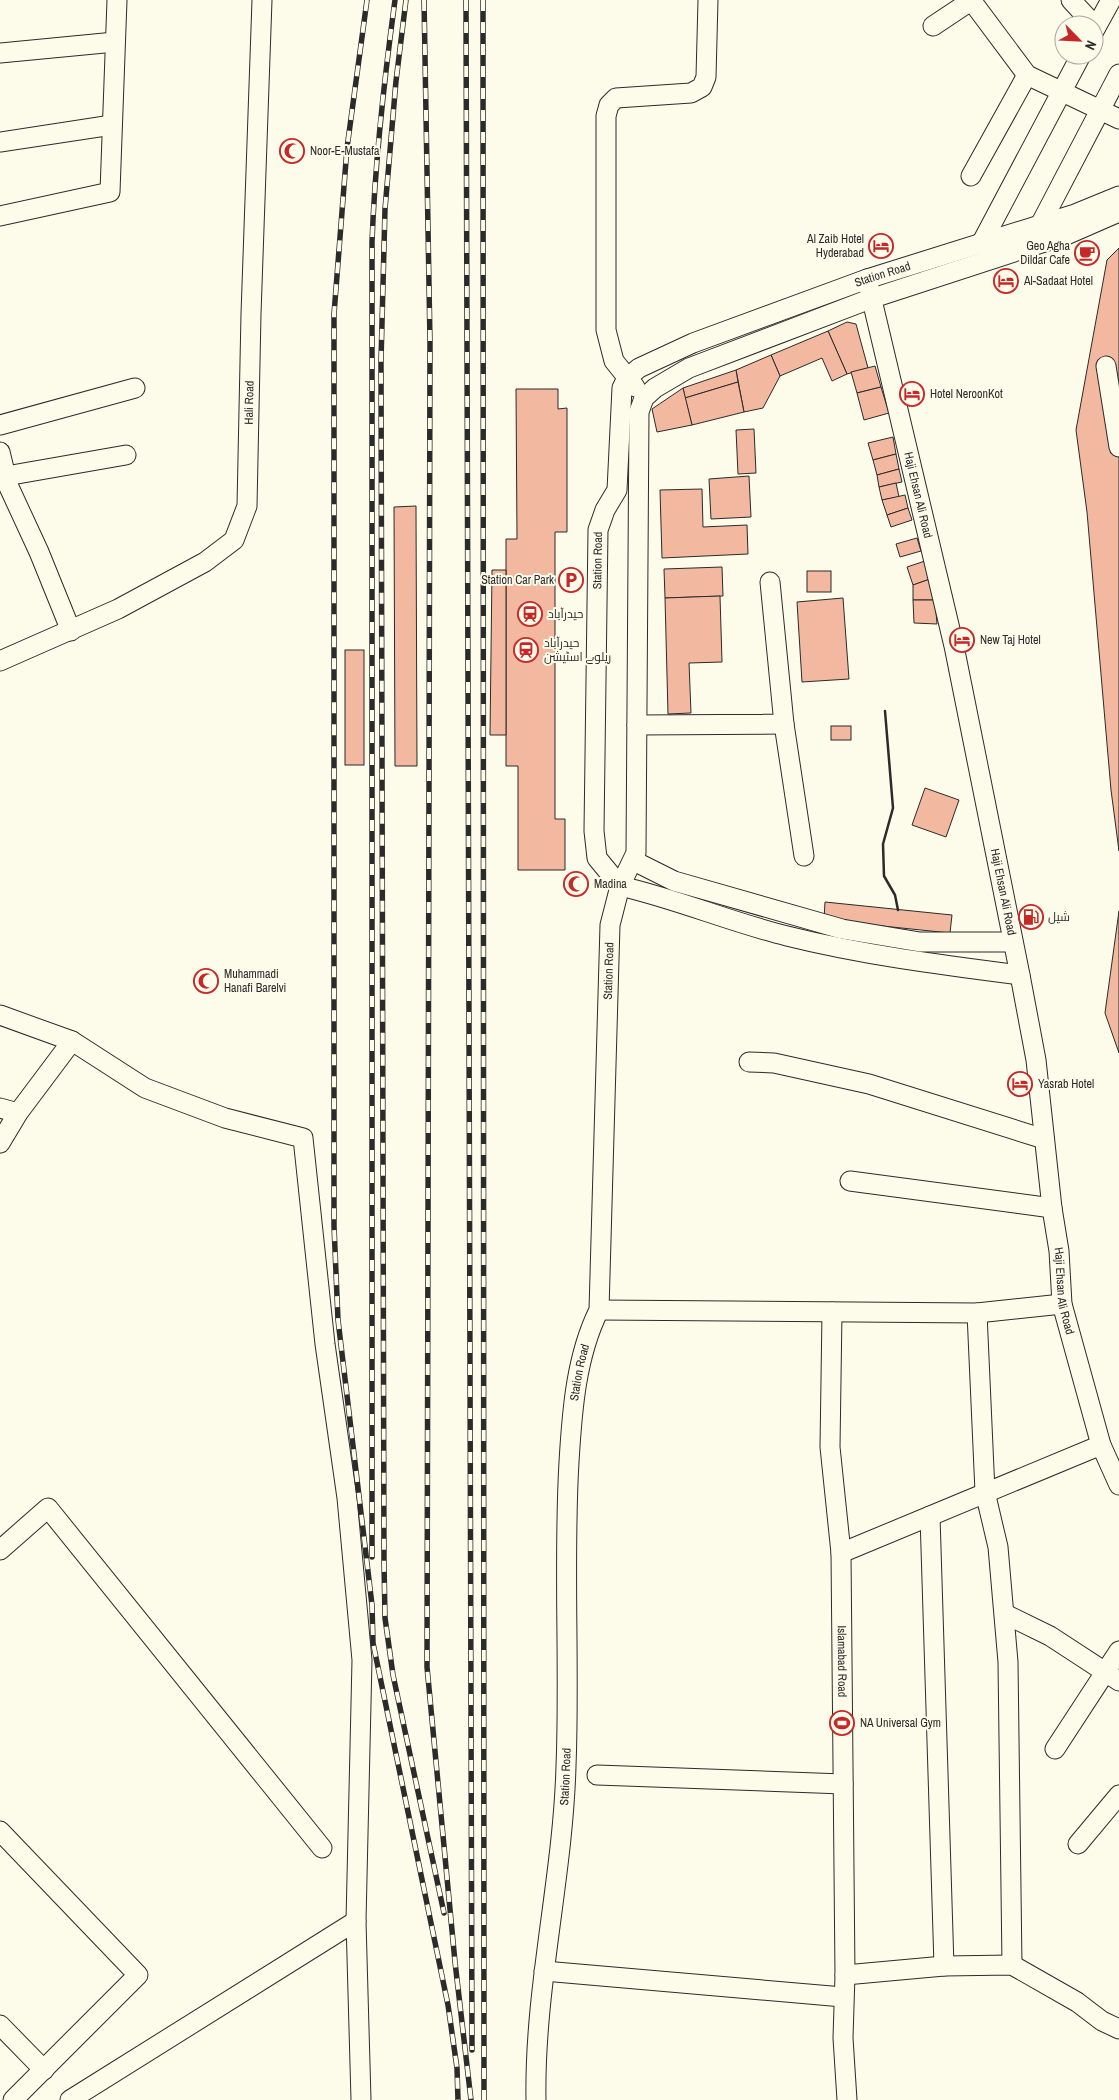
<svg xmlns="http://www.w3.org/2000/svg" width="1119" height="2100" viewBox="0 0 1119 2100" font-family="'Archivo Narrow',Cairo,sans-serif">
  <rect width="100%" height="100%" fill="#fdfbea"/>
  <g fill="#f2b8a0" stroke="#2b2b2b">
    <polygon points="1119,248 1119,851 1111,790 1087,512 1076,430 1107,260"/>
    <polygon points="847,322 856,324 868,368 847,374 828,331"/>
    <polygon points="828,331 847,374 832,381 822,358 780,376 771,355"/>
    <polygon points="771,355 780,376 763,408 744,412 736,370"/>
    <polygon points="875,366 881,387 857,393 851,372"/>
    <polygon points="736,370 738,382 685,398 683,388"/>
    <polygon points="738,382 744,412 692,425 685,398"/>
    <polygon points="881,387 889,413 864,420 857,393"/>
    <polygon points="683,388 692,425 657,432 652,409"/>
    <polygon points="516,389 558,389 558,409 567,408 567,532 555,532 555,819 565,819 565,870 518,870 518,766 506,766 506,539 517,539"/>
    <polygon points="754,429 756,473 738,474 736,430"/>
    <polygon points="893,437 896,454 873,460 868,443"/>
    <polygon points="896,454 899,469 877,475 873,460"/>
    <polygon points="899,469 902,482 879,487 877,475"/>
    <polygon points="749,476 751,517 711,519 709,479"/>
    <polygon points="896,483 899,497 882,500 879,487"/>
    <polygon points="702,489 703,527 747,525 748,554 662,558 660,490"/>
    <polygon points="905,495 908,508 887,515 882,500"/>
    <polygon points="416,506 417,766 395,766 394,507"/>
    <polygon points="908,508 912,520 891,527 887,515"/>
    <polygon points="917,538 921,551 900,557 896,544"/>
    <polygon points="925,561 930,579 913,585 907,567"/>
    <polygon points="722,567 723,596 665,598 664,569"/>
    <polygon points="492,570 506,570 506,735 490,735"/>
    <rect x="807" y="571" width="24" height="21"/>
    <polygon points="930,579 935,600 913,600 913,585"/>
    <polygon points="720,596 722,662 689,663 691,713 668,714 665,598"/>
    <polygon points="843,598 849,679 802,682 797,602"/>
    <polygon points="913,600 935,600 937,624 914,623"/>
    <rect x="345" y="650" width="19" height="115"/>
    <rect x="831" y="726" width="20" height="14"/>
    <polygon points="925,788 959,800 946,837 912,825"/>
    <polygon points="825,902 952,915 950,933 824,920"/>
    <polygon points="1119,911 1119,1053 1105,1013"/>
  </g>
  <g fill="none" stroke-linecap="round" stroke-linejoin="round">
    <defs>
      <g id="minor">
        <polyline points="971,0 1027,75 1119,119"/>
        <polyline points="1071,0 1096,27"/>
        <polyline points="933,26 972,0"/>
        <polyline points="1094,31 1111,0"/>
        <polyline points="0,53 115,42"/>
        <polyline points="0,142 112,125"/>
        <polyline points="971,176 1027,75"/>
        <polyline points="0,216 110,192 117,0"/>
        <polyline points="1040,225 1119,74"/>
        <polyline points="981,244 1081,55"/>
        <path id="s1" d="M 867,279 L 954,646 L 1020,975 L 1036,1060 L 1052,1208 L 1059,1251 L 1062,1304 L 1101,1445 L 1119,1485"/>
        <polyline points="1106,366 1119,447"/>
        <polyline points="635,387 614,361 606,330 606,116 609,105 616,98 691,93 702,87 706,77 708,0"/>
        <polyline points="0,425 135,388"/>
        <polyline points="0,452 8,485 39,552 71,631"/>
        <polyline points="6,476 126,455"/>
        <path id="s2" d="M 0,661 L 118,609 L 205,562 L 234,540 L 247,506 L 251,314 L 262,0"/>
        <polyline points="784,724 804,856"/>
        <polyline points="637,725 784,724 770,582"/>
        <polyline points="634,861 674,881 842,929 920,942 1013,942"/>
        <path id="s3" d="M 620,886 L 597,858 L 594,831 L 598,530 L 605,510 L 617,490 L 622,388 L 627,378 L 639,368 L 693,343 L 867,279 L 1075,214 L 1119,196"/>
        <path d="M 620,886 C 677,899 730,922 787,936 C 863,955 942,965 1020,975"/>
        <polyline points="0,1015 72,1041 145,1088 225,1118 303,1138 325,1344 347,1498 362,1660 356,1921 361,2100"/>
        <polyline points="749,1062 774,1063 869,1084 1044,1139"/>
        <polyline points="0,1108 18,1113"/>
        <polyline points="0,1143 18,1113 72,1041"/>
        <polyline points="850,1181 1052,1208"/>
        <polyline points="599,1310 977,1313 1062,1304"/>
        <path id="s4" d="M 832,1312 L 830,1447 L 841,1553 L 845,1975 L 843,2038 L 847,2100"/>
        <polyline points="977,1313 985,1492 998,1547 1008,1662 1012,1965"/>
        <polyline points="930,1516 944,1966"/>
        <polyline points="0,1550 48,1508 322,1848"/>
        <polyline points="841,1553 1101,1445"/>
        <polyline points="1005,1614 1050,1636 1119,1681"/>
        <polyline points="1055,1749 1119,1651"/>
        <polyline points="597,1775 843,1784"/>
        <polyline points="0,1831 138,1975 13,2100"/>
        <polyline points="1078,1844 1119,1795"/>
        <polyline points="544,1971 843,1997"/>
        <polyline points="845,1975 944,1966 1012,1965 1077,2002 1102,2021 1119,2029"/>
        <polyline points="0,2025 44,2070"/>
        <polyline points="70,2100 356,1921"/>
        <path id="s5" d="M 536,2100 C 534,1988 563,1878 566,1766 C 570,1665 563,1563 569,1462 C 572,1411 576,1356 599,1310 L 610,925 L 620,886 L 636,853 L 639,412 L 644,398 L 655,388 L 689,368 L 870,299 L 1066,235 L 1119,212"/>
      </g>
    </defs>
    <use href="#minor" stroke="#2b2b2b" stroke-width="21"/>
    <use href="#minor" stroke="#fdfbea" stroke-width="19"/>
    <defs>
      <g id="rail">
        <polyline points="367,0 347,148 334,314 334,1226 338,1320 372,1605 373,1643 448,2005 457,2068 458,2100"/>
        <polyline points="406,0 396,81 385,209 381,361 384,1563 385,1618 393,1675 444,1913"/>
        <polyline points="424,0 430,342 427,1667 455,1962 471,2100"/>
        <polyline points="466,0 472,2050"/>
        <polyline points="483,0 484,2100"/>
        <path d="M 372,1557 L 372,242 C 375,161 384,81 395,0"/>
      </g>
    </defs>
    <use href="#rail" stroke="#2b2b2b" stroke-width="5.5"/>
    <use href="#rail" stroke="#fdfbea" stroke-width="4" stroke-dasharray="11" stroke-linecap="butt"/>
    <polyline stroke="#2b2b2b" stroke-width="2.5" points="885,711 893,808 883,844 884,876 895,895 898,910"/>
  </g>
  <defs>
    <symbol id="mosque-ring" viewBox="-11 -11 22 22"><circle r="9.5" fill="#fdfbea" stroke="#c62828" stroke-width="1.5"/><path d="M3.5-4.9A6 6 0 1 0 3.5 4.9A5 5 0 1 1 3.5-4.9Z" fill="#c62828"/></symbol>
    <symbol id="hotel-ring" viewBox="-11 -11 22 22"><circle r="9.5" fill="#fdfbea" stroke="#c62828" stroke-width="1.5"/><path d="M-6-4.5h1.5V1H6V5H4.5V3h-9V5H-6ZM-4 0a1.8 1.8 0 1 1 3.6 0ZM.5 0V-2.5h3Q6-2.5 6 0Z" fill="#c62828"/></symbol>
    <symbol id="cafe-ring" viewBox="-11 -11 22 22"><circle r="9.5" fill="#fdfbea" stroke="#c62828" stroke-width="1.5"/><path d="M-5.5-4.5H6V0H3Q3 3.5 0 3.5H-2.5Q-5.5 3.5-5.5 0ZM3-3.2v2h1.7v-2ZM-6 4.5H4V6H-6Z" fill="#c62828"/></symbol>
    <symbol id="parking-ring" viewBox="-11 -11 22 22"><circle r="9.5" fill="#fdfbea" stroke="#c62828" stroke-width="1.5"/><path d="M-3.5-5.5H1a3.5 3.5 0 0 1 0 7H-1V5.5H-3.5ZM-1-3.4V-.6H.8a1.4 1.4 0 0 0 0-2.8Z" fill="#c62828"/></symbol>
    <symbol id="station-ring" viewBox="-11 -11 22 22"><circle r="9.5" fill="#fdfbea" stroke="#c62828" stroke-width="1.5"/><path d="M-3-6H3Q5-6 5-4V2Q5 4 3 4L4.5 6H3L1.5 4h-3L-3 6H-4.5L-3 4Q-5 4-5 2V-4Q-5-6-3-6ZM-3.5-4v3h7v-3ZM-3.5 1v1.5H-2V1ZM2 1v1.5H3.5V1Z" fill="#c62828"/></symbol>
    <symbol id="fuel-ring" viewBox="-11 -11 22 22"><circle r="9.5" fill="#fdfbea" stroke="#c62828" stroke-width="1.5"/><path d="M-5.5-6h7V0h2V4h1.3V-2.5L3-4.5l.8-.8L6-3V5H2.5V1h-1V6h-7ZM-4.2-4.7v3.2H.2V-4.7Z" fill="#c62828"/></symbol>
    <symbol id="stadium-ring" viewBox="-11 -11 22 22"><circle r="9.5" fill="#fdfbea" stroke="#c62828" stroke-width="1.5"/><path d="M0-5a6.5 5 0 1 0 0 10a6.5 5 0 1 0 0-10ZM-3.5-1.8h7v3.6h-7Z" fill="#c62828"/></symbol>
  </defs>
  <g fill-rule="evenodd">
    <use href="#mosque-ring" x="278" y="137" width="28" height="28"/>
    <use href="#hotel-ring" x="867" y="232" width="28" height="28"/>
    <use href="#cafe-ring" x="1073" y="239" width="28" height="28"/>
    <use href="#hotel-ring" x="992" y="267" width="28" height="28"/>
    <use href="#hotel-ring" x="898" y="380" width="28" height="28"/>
    <use href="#parking-ring" x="557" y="566" width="28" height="28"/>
    <use href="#station-ring" x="516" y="600" width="28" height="28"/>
    <use href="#hotel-ring" x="948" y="626" width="28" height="28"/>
    <use href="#station-ring" x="512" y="636" width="28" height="28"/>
    <use href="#mosque-ring" x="562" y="870" width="28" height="28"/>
    <use href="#fuel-ring" x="1017" y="903" width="28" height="28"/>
    <use href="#mosque-ring" x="192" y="967" width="28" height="28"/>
    <use href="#hotel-ring" x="1006" y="1070" width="28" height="28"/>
    <use href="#stadium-ring" x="828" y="1709" width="28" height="28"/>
  </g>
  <g text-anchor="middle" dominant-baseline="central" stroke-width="4" stroke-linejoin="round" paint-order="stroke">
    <g font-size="12" fill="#2b2b2b" stroke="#fdfbea" text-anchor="start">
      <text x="310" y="151">Noor-E-Mustafa</text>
      <text x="864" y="239" text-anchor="end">Al Zaib Hotel<tspan x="864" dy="14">Hyderabad</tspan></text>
      <text x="1070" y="246" text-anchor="end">Geo Agha<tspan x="1070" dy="14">Dildar Cafe</tspan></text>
      <text x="1024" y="281">Al-Sadaat Hotel</text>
      <text x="930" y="394">Hotel NeroonKot</text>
      <text x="554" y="580" text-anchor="end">Station Car Park</text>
      <text x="548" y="614">حیدرآباد</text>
      <text x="980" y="640">New Taj Hotel</text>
      <text x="544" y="643">حیدرآباد<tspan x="544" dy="14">ریلوے اسٹیشن</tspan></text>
      <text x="594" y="884">Madina</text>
      <text x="1048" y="917">شیل</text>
      <text x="224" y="974">Muhammadi<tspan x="224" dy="14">Hanafi Barelvi</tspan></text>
      <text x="1038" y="1084">Yasrab Hotel</text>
      <text x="860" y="1723">NA Universal Gym</text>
    </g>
    <g font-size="12" fill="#2b2b2b" stroke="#fdfbea">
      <text stroke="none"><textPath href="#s3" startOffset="799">Station Road</textPath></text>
      <text stroke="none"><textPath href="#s2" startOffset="404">Hali Road</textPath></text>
      <text stroke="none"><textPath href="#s1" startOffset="222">Haji Ehsan Ali Road</textPath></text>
      <text stroke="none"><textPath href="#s3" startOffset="334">Station Road</textPath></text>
      <text stroke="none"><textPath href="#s1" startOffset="628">Haji Ehsan Ali Road</textPath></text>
      <text stroke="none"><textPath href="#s5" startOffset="1135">Station Road</textPath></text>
      <text stroke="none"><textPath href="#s1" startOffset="1032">Haji Ehsan Ali Road</textPath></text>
      <text stroke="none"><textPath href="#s5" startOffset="730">Station Road</textPath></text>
      <text stroke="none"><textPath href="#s4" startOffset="350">Islamabad Road</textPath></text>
      <text stroke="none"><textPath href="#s5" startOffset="325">Station Road</textPath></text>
    </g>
  </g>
  <g transform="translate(1079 40) rotate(114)"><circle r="24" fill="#fdfbea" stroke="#a9a89e"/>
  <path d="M0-4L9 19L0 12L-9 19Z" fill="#c62828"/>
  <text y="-8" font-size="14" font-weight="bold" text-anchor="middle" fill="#2b2b2b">N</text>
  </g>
</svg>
